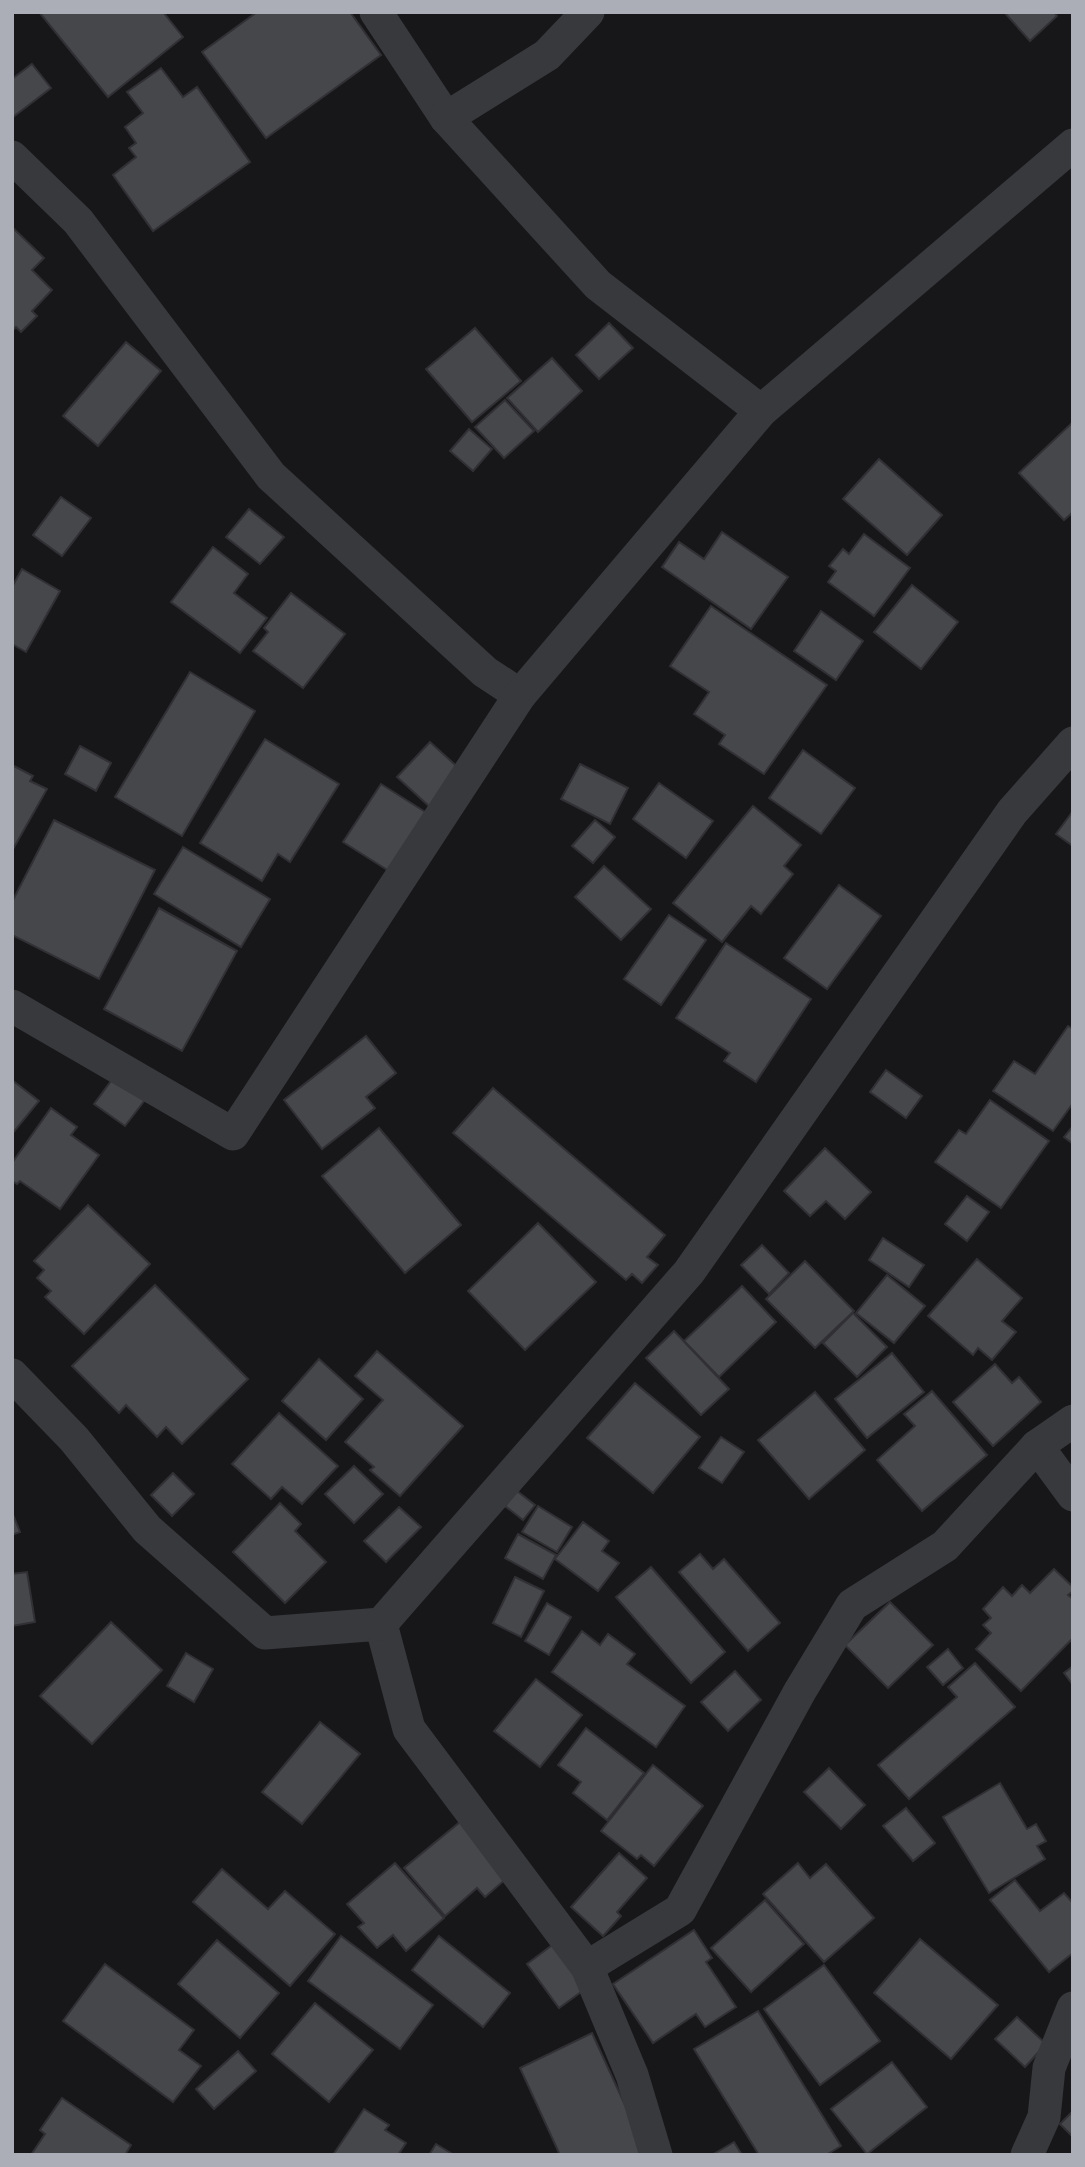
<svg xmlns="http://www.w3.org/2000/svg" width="1085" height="2167" viewBox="0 0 1085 2167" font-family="'Varela Round',sans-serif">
  <rect width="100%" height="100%" fill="#171719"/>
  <g fill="#46474b" stroke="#313135" stroke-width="2">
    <polygon points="39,12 163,12 183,37 108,97"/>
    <polygon points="257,12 350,12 381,55 266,138 202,52"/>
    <polygon points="1004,12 1054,12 1057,16 1030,41"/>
    <polygon points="32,64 51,88 13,117 12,79"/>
    <polygon points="161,68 183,97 197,87 250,162 153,231 113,175 136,157 129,148 136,143 125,127 143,113 127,92"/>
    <polygon points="12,227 44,258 32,270 52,290 32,311 37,316 21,332 16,327 12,331"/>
    <polygon points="609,323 633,348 599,379 576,355"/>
    <polygon points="475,328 521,381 472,422 426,369"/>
    <polygon points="126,342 161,371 98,446 63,416"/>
    <polygon points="552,358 582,391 538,432 507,398"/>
    <polygon points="505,400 534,431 504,458 475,427"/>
    <polygon points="1073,422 1073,512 1064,520 1019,473"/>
    <polygon points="469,429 492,449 473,471 450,451"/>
    <polygon points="879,459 942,515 907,555 843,499"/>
    <polygon points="61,497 91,518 62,556 33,535"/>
    <polygon points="249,509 284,537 260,564 226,537"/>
    <polygon points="722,532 788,577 751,629 662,567 679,542 704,559"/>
    <polygon points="864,534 910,568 874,616 828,582 836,571 829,566 843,549 849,554"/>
    <polygon points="213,547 248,574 234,593 267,618 240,653 171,602"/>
    <polygon points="22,569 60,591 26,652 12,644 12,587"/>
    <polygon points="912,585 958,622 921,669 874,632"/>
    <polygon points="291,593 345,634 303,688 253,651 268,632 264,628"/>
    <polygon points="711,606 827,685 764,774 719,744 725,735 694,714 709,692 670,666"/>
    <polygon points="821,611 863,641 836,680 794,651"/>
    <polygon points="190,672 255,711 182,836 115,797"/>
    <polygon points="265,739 339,784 290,862 278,854 262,881 200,843"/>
    <polygon points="430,742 463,772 430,807 397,777"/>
    <polygon points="80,746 111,763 96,791 65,774"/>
    <polygon points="803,750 855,788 821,834 769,798"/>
    <polygon points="580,764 628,788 610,824 561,799"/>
    <polygon points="12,765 33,776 30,781 47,789 12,851"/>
    <polygon points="659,783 713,821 686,858 633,819"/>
    <polygon points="381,784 430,815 392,873 343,842"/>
    <polygon points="753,806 801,845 784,866 793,874 761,914 751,906 722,942 673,903"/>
    <polygon points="1073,811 1073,846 1056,834"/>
    <polygon points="54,820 155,870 99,979 12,935 12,902"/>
    <polygon points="595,820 615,837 593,863 572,846"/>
    <polygon points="183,847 270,899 241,947 154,894"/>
    <polygon points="604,866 651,909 621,940 575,897"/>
    <polygon points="839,885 881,916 827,989 784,958"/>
    <polygon points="159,908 237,951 182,1051 104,1009"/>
    <polygon points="669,915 706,940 661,1005 624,979"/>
    <polygon points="726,943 811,999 756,1082 724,1061 730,1053 676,1018"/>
    <polygon points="1068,1026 1073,1029 1073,1103 1053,1131 993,1091 1014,1061 1035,1074"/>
    <polygon points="366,1036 396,1073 366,1097 375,1108 322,1149 284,1100"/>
    <polygon points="886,1070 922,1096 906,1118 870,1092"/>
    <polygon points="117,1073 148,1096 125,1126 94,1104"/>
    <polygon points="12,1080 39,1101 12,1134"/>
    <polygon points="493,1088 665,1235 647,1257 658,1265 642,1283 632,1274 626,1280 453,1133"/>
    <polygon points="990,1100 1049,1141 1001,1208 935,1162 959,1130 966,1134"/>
    <polygon points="51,1108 77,1127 71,1135 99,1155 60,1209 20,1181 17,1184 12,1181 12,1163"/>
    <polygon points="1073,1126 1073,1144 1064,1137"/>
    <polygon points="379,1128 461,1225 405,1273 322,1176"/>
    <polygon points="825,1148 871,1192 845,1219 826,1201 810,1216 784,1191"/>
    <polygon points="967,1196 989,1212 967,1241 945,1224"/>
    <polygon points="88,1205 150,1264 84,1334 45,1297 51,1291 37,1278 44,1270 34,1261"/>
    <polygon points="538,1223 596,1282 525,1350 468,1291"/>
    <polygon points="883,1238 924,1265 909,1287 869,1260"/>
    <polygon points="762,1245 789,1273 769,1294 741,1265"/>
    <polygon points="977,1259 1022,1298 1002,1321 1016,1332 992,1360 978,1348 973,1355 928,1316"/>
    <polygon points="805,1261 854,1311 815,1348 766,1299"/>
    <polygon points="887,1275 925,1306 894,1343 856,1313"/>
    <polygon points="155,1285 248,1379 182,1444 166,1427 157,1437 126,1405 119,1413 72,1366"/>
    <polygon points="742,1286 776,1322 719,1377 684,1341"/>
    <polygon points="853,1313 887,1347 857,1377 823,1343"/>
    <polygon points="674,1331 729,1389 701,1415 646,1358"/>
    <polygon points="377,1351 463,1426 400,1496 370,1470 374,1467 345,1442 383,1400 355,1376"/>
    <polygon points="892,1353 924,1392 867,1438 835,1399"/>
    <polygon points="319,1359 363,1399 326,1440 282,1401"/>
    <polygon points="995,1364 1012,1383 1019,1377 1041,1402 993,1446 953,1402"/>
    <polygon points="635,1383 700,1437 653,1493 587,1438"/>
    <polygon points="932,1391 987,1455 922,1511 877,1460 915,1426 904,1414"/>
    <polygon points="815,1392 865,1450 809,1499 758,1440"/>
    <polygon points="279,1413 338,1466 302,1504 282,1487 271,1499 232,1464"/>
    <polygon points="721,1437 744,1452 722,1483 699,1468"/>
    <polygon points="354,1466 383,1494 354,1523 325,1494"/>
    <polygon points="173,1473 194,1494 172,1516 151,1495"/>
    <polygon points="517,1491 535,1505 523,1520 505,1506"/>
    <polygon points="280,1503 301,1524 295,1531 326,1562 285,1603 233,1552"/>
    <polygon points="538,1506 572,1527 557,1552 522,1532"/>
    <polygon points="399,1507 421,1527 386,1562 364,1541"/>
    <polygon points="12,1512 20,1532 12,1535"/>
    <polygon points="583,1522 609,1541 602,1551 619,1563 598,1591 555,1559"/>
    <polygon points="518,1534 556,1555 543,1579 505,1558"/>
    <polygon points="700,1554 713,1569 724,1559 780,1623 748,1651 679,1572"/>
    <polygon points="651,1567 725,1652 691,1683 616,1597"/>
    <polygon points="1054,1569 1073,1587 1073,1591 1068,1595 1073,1599 1073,1638 1021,1691 976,1649 991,1633 983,1625 991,1618 983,1609 1003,1587 1012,1596 1022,1585 1030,1593"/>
    <polygon points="27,1572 35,1622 12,1626 12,1574"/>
    <polygon points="515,1577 544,1591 521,1637 493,1623"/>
    <polygon points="890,1602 933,1645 888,1688 845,1645"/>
    <polygon points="547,1603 571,1617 549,1655 525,1641"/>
    <polygon points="111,1622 162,1670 92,1744 40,1696"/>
    <polygon points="582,1631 600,1645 608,1634 635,1654 627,1664 685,1706 656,1747 552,1672"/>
    <polygon points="948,1649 963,1668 943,1685 927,1667"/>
    <polygon points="186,1653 213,1669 194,1702 167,1686"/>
    <polygon points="975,1663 1015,1707 909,1799 878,1765 957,1697 948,1687"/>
    <polygon points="1073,1666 1073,1685 1064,1673"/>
    <polygon points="735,1671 761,1700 728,1731 701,1702"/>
    <polygon points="536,1679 582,1715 540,1767 494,1731"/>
    <polygon points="320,1722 360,1754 302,1824 262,1792"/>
    <polygon points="586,1728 644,1773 607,1820 573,1793 581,1782 558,1765"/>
    <polygon points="653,1765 703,1806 654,1866 641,1855 637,1859 601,1831"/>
    <polygon points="829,1768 865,1805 841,1829 804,1792"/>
    <polygon points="1000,1783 1027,1829 1036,1824 1046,1841 1037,1846 1045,1859 989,1893 943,1817"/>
    <polygon points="906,1808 935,1843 913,1861 883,1826"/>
    <polygon points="460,1822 507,1878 485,1897 477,1888 445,1916 404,1868"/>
    <polygon points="619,1853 647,1878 617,1912 621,1916 603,1936 571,1907"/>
    <polygon points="395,1863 444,1918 406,1951 393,1935 377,1948 358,1927 364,1923 347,1904"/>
    <polygon points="798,1863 810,1878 826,1864 874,1918 824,1962 763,1894"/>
    <polygon points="222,1869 268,1909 285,1891 335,1934 290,1986 193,1902"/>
    <polygon points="1015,1880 1040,1911 1064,1893 1073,1903 1073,1953 1049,1972 990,1900"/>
    <polygon points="765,1900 804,1944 751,1992 711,1948"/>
    <polygon points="694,1930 712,1958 706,1962 736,2007 705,2027 696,2014 653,2043 613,1984"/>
    <polygon points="341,1936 433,2005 400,2049 308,1981"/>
    <polygon points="439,1936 510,1993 483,2027 412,1970"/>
    <polygon points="920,1939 998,2005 951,2059 874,1993"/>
    <polygon points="217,1940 279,1993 240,2038 178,1984"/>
    <polygon points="559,1940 592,1984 559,2008 527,1964"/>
    <polygon points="105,1964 194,2030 179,2050 201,2066 173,2102 63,2021"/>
    <polygon points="824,1965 880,2041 820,2085 764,2009"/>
    <polygon points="315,2003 373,2050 329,2102 272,2054"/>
    <polygon points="758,2011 841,2146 826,2155 759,2155 694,2049"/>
    <polygon points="1017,2017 1046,2044 1025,2067 995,2039"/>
    <polygon points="592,2033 648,2155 560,2155 520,2068"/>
    <polygon points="238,2051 256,2071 214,2109 196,2089"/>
    <polygon points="892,2062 927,2107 867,2154 831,2109"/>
    <polygon points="62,2098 131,2145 125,2155 31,2155 45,2134 40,2130"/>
    <polygon points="364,2109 389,2125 385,2130 406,2143 398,2155 333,2155"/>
    <polygon points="1073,2111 1073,2137 1060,2124"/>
    <polygon points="734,2142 742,2155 712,2155"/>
    <polygon points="436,2144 454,2155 429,2155"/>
  </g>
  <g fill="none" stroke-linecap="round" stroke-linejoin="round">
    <g stroke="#38393d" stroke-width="33">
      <polyline points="376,12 446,118 598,285 761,411"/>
      <polyline points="446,118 547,55 588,12"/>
      <polyline points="12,157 78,221 271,476 485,672 520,695"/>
      <polyline points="12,1006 233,1134 520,695 761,411 1073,145"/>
      <polyline points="12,1375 74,1439 147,1529 265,1633 381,1624 409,1729 587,1967 632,2075 656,2155"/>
      <polyline points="1037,1446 1073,1495"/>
      <polyline points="381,1624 689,1272 1012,812 1073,743"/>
      <polyline points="587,1967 680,1910 800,1691 852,1605 945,1546 1037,1446 1073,1421"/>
      <polyline points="1027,2155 1044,2117 1049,2068 1073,2008"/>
    </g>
  </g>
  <rect width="1085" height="2167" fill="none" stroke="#abaeb7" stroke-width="28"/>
</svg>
